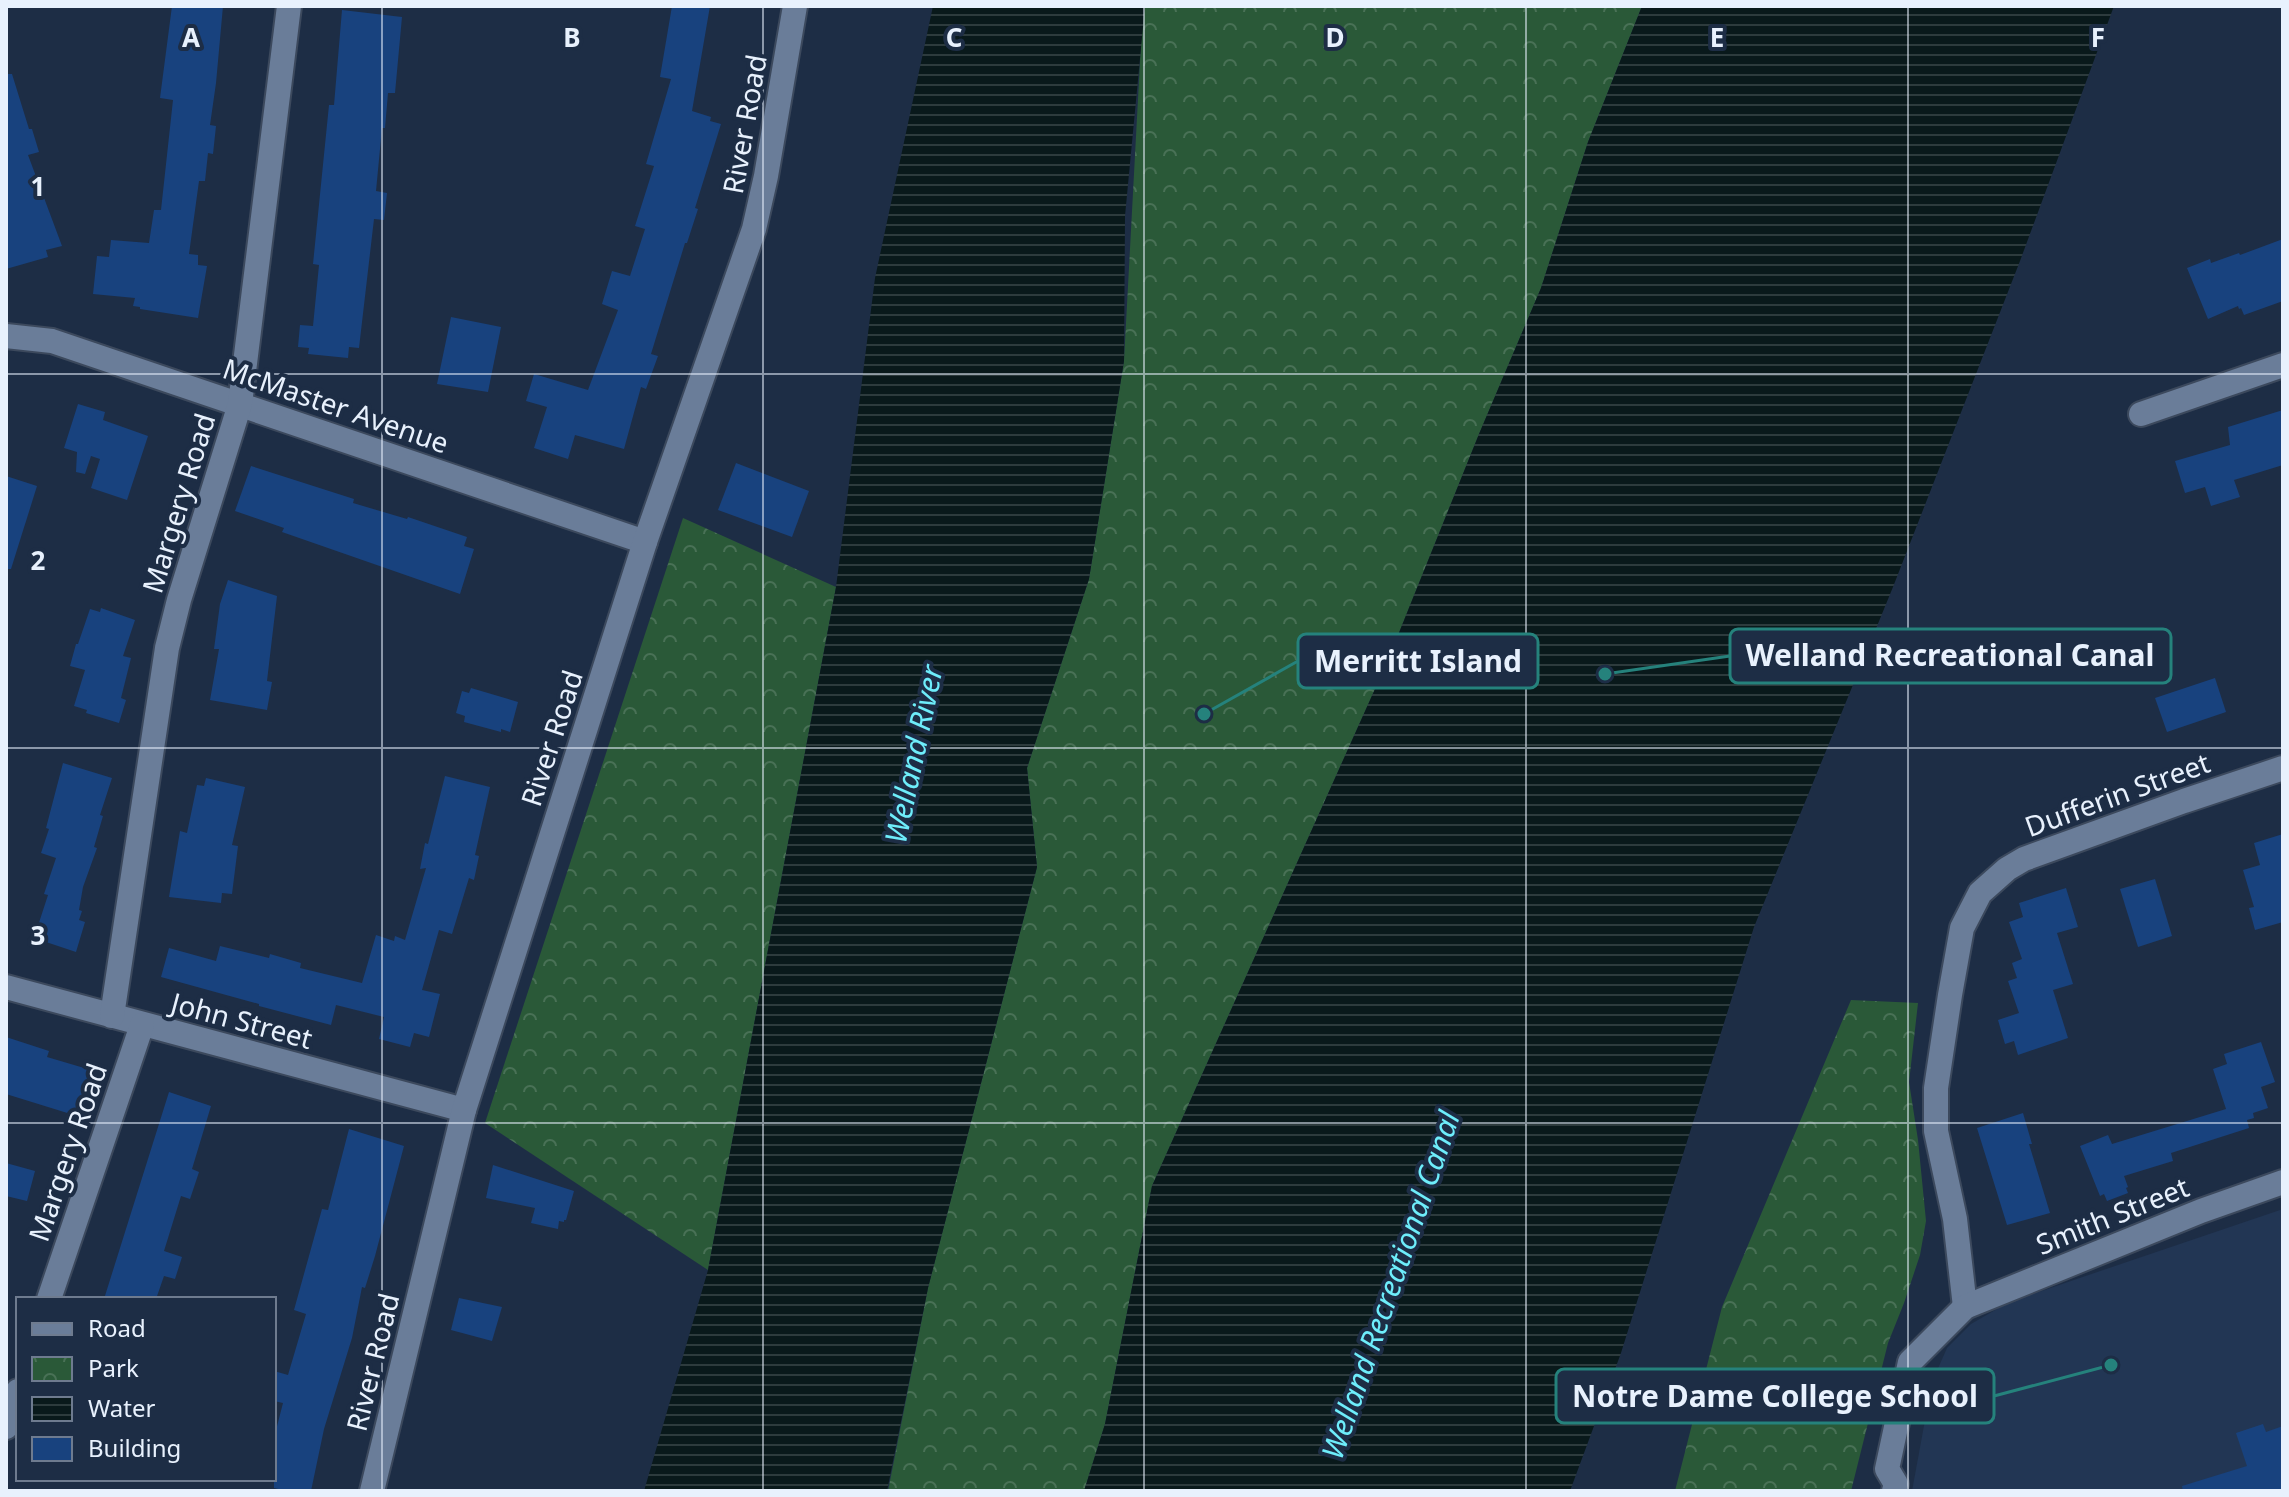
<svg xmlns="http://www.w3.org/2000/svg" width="2289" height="1497" viewBox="0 0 2289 1497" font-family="'Noto Sans',sans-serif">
  <defs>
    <pattern id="park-crowns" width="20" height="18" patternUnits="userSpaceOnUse" patternTransform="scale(2)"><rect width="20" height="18" fill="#2a5938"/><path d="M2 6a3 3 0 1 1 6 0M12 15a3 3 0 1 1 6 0" fill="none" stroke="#497156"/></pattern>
    <pattern id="water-rules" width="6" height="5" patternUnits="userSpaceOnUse" patternTransform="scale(2)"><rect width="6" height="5" fill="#09191b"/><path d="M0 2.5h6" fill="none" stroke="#2d3b3d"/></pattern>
  </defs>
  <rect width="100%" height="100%" fill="#1d2d45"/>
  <polygon fill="#223654" points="2283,1209 2283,1491 1912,1491 1932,1382 1947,1348 1971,1324 2009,1302"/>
  <g fill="url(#park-crowns)">
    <polygon points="1143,6 1642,6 1588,142 1541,288 1479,434 1388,660 1152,1186 1105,1424 1084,1491 888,1491 928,1288 1037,867 1027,768 1089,579 1124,361"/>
    <polygon points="683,518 836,587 708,1270 485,1123"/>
    <polygon points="1851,1000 1918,1003 1909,1082 1918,1140 1926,1221 1920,1255 1904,1303 1888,1343 1851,1491 1675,1491 1722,1307"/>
  </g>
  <g fill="url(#water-rules)">
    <polygon points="933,6 1145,6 1125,216 1124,361 1089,579 1027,768 1037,867 928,1288 887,1491 644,1491 708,1270 836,587 875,278"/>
    <polygon points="1642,6 2114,6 2020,261 1893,587 1754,927 1621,1353 1570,1491 1084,1491 1105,1424 1152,1186 1388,660 1479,434 1541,288 1588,142"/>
  </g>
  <g fill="#18427e">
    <polygon points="172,6 223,6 216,83 210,125 216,126 213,154 208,153 205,181 199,181 189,254 198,255 198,265 207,266 198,318 140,309 140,307 133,306 135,298 93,294 97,256 109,257 111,240 149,243 154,210 161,210 173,100 160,98"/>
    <polygon points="672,6 710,6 692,111 711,117 710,121 721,124 695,208 698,209 687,243 685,243 651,354 658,356 646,389 641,387 624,449 575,435 568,459 534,448 547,407 526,401 534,374 588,390 618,310 602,304 612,271 630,276 645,229 635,226 654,166 646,164 671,79 660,77"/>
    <polygon points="342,10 402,17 395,93 388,93 385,128 382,128 376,191 387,193 384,220 374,219 359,348 349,347 348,358 308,354 309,348 298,347 300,325 313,326 319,265 313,264 329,105 334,105"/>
    <polygon points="6,74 12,74 29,129 32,129 39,152 28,155 62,246 46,250 48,257 6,269"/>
    <polygon points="2283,239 2283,301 2244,315 2241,308 2239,309 2238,306 2208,319 2187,268 2210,259 2211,263 2239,253 2240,255"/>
    <polygon points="451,317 501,327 488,392 437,384"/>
    <polygon points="78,404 105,412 103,420 148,436 127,500 91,488 100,459 91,456 85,474 76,472 77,452 64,448"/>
    <polygon points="2283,410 2283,465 2234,480 2240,497 2211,506 2205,487 2185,493 2175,461 2230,445 2228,427"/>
    <polygon points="736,463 809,491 792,537 718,510"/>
    <polygon points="251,466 354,499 353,503 407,519 408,517 467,537 464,546 474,549 460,594 282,532 284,528 235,511"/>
    <polygon points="6,476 37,486 11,569 6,569"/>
    <polygon points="228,580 277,596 267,681 272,682 267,710 210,700 219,649 214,649 220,604"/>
    <polygon points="101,608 135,620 123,656 131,658 121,698 126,700 119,723 86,713 87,710 74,706 85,670 70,666 76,644 78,644 90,609 100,612"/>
    <polygon points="2215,678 2226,712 2167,732 2155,698"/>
    <polygon points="471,688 518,702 510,732 501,729 501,732 464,722 465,716 456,713 462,691 469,693"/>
    <polygon points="63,763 112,778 100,815 103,816 94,847 97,848 83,887 79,910 82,911 79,920 85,922 76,952 34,938 48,895 44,894 56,858 41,853 49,829 46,828"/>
    <polygon points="445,776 490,787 475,855 479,856 474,880 469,878 452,934 439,930 422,990 440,994 429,1037 414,1033 410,1047 379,1039 384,1017 336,1005 331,1025 259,1006 259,1004 161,977 169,948 216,961 220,946 269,958 270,954 301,963 300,968 362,983 376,935 394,941 395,936 405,940 426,868 420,869 425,843 428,844"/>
    <polygon points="206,778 245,787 232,845 238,846 232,894 222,893 221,903 169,897 180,831 187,833 197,785 204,786"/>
    <polygon points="2283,834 2283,922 2255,930 2249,908 2254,907 2243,870 2260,865 2254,843"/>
    <polygon points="2155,879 2172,936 2138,947 2120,889"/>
    <polygon points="2066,888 2078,927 2057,933 2073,984 2053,990 2068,1038 2018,1055 2014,1041 2005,1044 1998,1020 2019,1013 2008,981 2017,978 2012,963 2022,959 2009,922 2023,917 2019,903"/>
    <polygon points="6,1037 49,1051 47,1057 91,1070 77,1116 6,1094"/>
    <polygon points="2261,1042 2275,1082 2261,1087 2268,1108 2253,1113 2254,1118 2247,1120 2249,1128 2171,1153 2173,1161 2124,1176 2128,1187 2126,1188 2128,1193 2107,1201 2104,1194 2100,1196 2080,1146 2108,1135 2112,1144 2226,1109 2213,1069 2227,1064 2224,1054"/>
    <polygon points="169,1092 211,1106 192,1169 199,1172 190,1199 181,1196 164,1251 182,1257 175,1279 164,1276 156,1299 104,1299"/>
    <polygon points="2023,1113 2032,1144 2029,1144 2050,1213 2007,1225 1977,1128"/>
    <polygon points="349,1129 404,1146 375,1256 365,1288 362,1287 352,1338 324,1429 311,1491 287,1491 274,1488 274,1438 283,1403 274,1401 274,1371 288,1375 306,1314 294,1310 322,1209 328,1210"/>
    <polygon points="6,1163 35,1171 27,1201 6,1196"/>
    <polygon points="493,1165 574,1191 566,1220 564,1220 564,1222 559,1221 558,1229 531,1223 535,1208 486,1198"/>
    <polygon points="459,1298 502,1307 492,1341 451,1330"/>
    <polygon points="2263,1424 2266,1432 2283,1426 2283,1491 2183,1491 2182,1486 2247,1466 2236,1433"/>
  </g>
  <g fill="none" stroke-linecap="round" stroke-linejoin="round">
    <defs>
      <g id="street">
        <polyline points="6,336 52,341 645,542"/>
        <polyline points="2141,414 2283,365"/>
        <polyline points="6,987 464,1110"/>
        <polyline points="112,1016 167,648 179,600 240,404 289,6"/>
        <polyline points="49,1299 142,1025"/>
        <polyline points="1965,1307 1955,1219 1936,1131 1936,1088 1950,995 1962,928 1980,893 2007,869 2024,859 2184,801 2283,768"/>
        <polyline points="6,1427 18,1391"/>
        <polyline points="372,1491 464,1110 645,542 754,229 766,176 795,6"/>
        <polyline points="1894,1491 1896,1484 1887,1469 1910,1362 1965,1307 2201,1211 2283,1182"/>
      </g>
    </defs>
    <use href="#street" stroke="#3c495d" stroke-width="28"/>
    <use href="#street" stroke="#6a7d99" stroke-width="24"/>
  </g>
  <path fill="none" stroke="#e8f1fd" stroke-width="2" stroke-opacity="0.55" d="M 382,6 L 382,1491M 763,6 L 763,1491M 1144,6 L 1144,1491M 1526,6 L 1526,1491M 1908,6 L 1908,1491M 6,374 L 2283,374M 6,748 L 2283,748M 6,1123 L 2283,1123"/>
  <g text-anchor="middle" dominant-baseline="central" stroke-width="8" stroke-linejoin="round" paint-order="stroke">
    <g font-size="28" fill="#e8f1fd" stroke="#1d2d45">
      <text transform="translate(744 124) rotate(-80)">River Road</text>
      <text transform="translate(336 405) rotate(19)">McMaster Avenue</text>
      <text transform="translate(178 503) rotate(-73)">Margery Road</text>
      <text transform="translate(551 738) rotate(-72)">River Road</text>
      <text transform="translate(2117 794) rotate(-20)">Dufferin Street</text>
      <text transform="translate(242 1020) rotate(15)">John Street</text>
      <text transform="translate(67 1152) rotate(-71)">Margery Road</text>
      <text transform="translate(2112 1215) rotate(-22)">Smith Street</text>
      <text transform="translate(372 1362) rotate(-76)">River Road</text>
    </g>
    <g font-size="30" font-style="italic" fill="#6eedfb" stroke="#1d2d45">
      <text transform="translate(913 754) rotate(-78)">Welland River</text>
      <text transform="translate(1390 1285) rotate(-71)">Welland Recreational Canal</text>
    </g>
  </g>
  <g font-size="26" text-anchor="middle" font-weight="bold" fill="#e8f1fd" stroke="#1d2d45" stroke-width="8" stroke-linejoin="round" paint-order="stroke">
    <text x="191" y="47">A</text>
    <text x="572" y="47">B</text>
    <text x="954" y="47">C</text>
    <text x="1335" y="47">D</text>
    <text x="1717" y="47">E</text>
    <text x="2098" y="47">F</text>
    <text x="38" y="196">1</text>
    <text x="38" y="570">2</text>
    <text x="38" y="945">3</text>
  </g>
  <path fill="none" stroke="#25827c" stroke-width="3" d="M1605 674L1730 656M1204 714L1298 661M2111 1365L1994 1396"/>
  <g fill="#25827c" stroke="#1d2d45" stroke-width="3">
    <circle cx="1605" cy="674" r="8"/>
    <circle cx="1204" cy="714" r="8"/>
    <circle cx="2111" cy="1365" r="8"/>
  </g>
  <g fill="#1d2d45" stroke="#25827c" stroke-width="3">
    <rect x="1730" y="629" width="441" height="54" rx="8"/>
    <rect x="1298" y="634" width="240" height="54" rx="8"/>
    <rect x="1556" y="1369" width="438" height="54" rx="8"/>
  </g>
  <g font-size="30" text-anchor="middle" font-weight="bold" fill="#e8f1fd">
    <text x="1950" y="666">Welland Recreational Canal</text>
    <text x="1418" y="672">Merritt Island</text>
    <text x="1775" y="1407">Notre Dame College School</text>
  </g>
  <rect width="2289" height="1497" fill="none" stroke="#e8f1fd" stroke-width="16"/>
  <rect x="16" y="1297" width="260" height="184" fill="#1d2d45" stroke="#6e7b8f" stroke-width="2"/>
  <rect x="32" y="1323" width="40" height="12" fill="#6a7d99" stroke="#6e7b8f" stroke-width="2"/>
  <text x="88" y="1337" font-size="24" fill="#e8f1fd">Road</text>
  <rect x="32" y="1357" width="40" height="24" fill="url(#park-crowns)" stroke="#6e7b8f" stroke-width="2"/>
  <text x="88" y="1377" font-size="24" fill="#e8f1fd">Park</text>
  <rect x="32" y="1397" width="40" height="24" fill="url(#water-rules)" stroke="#6e7b8f" stroke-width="2"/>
  <text x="88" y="1417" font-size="24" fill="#e8f1fd">Water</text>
  <rect x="32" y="1437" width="40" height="24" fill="#18427e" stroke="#6e7b8f" stroke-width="2"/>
  <text x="88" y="1457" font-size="24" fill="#e8f1fd">Building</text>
</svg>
